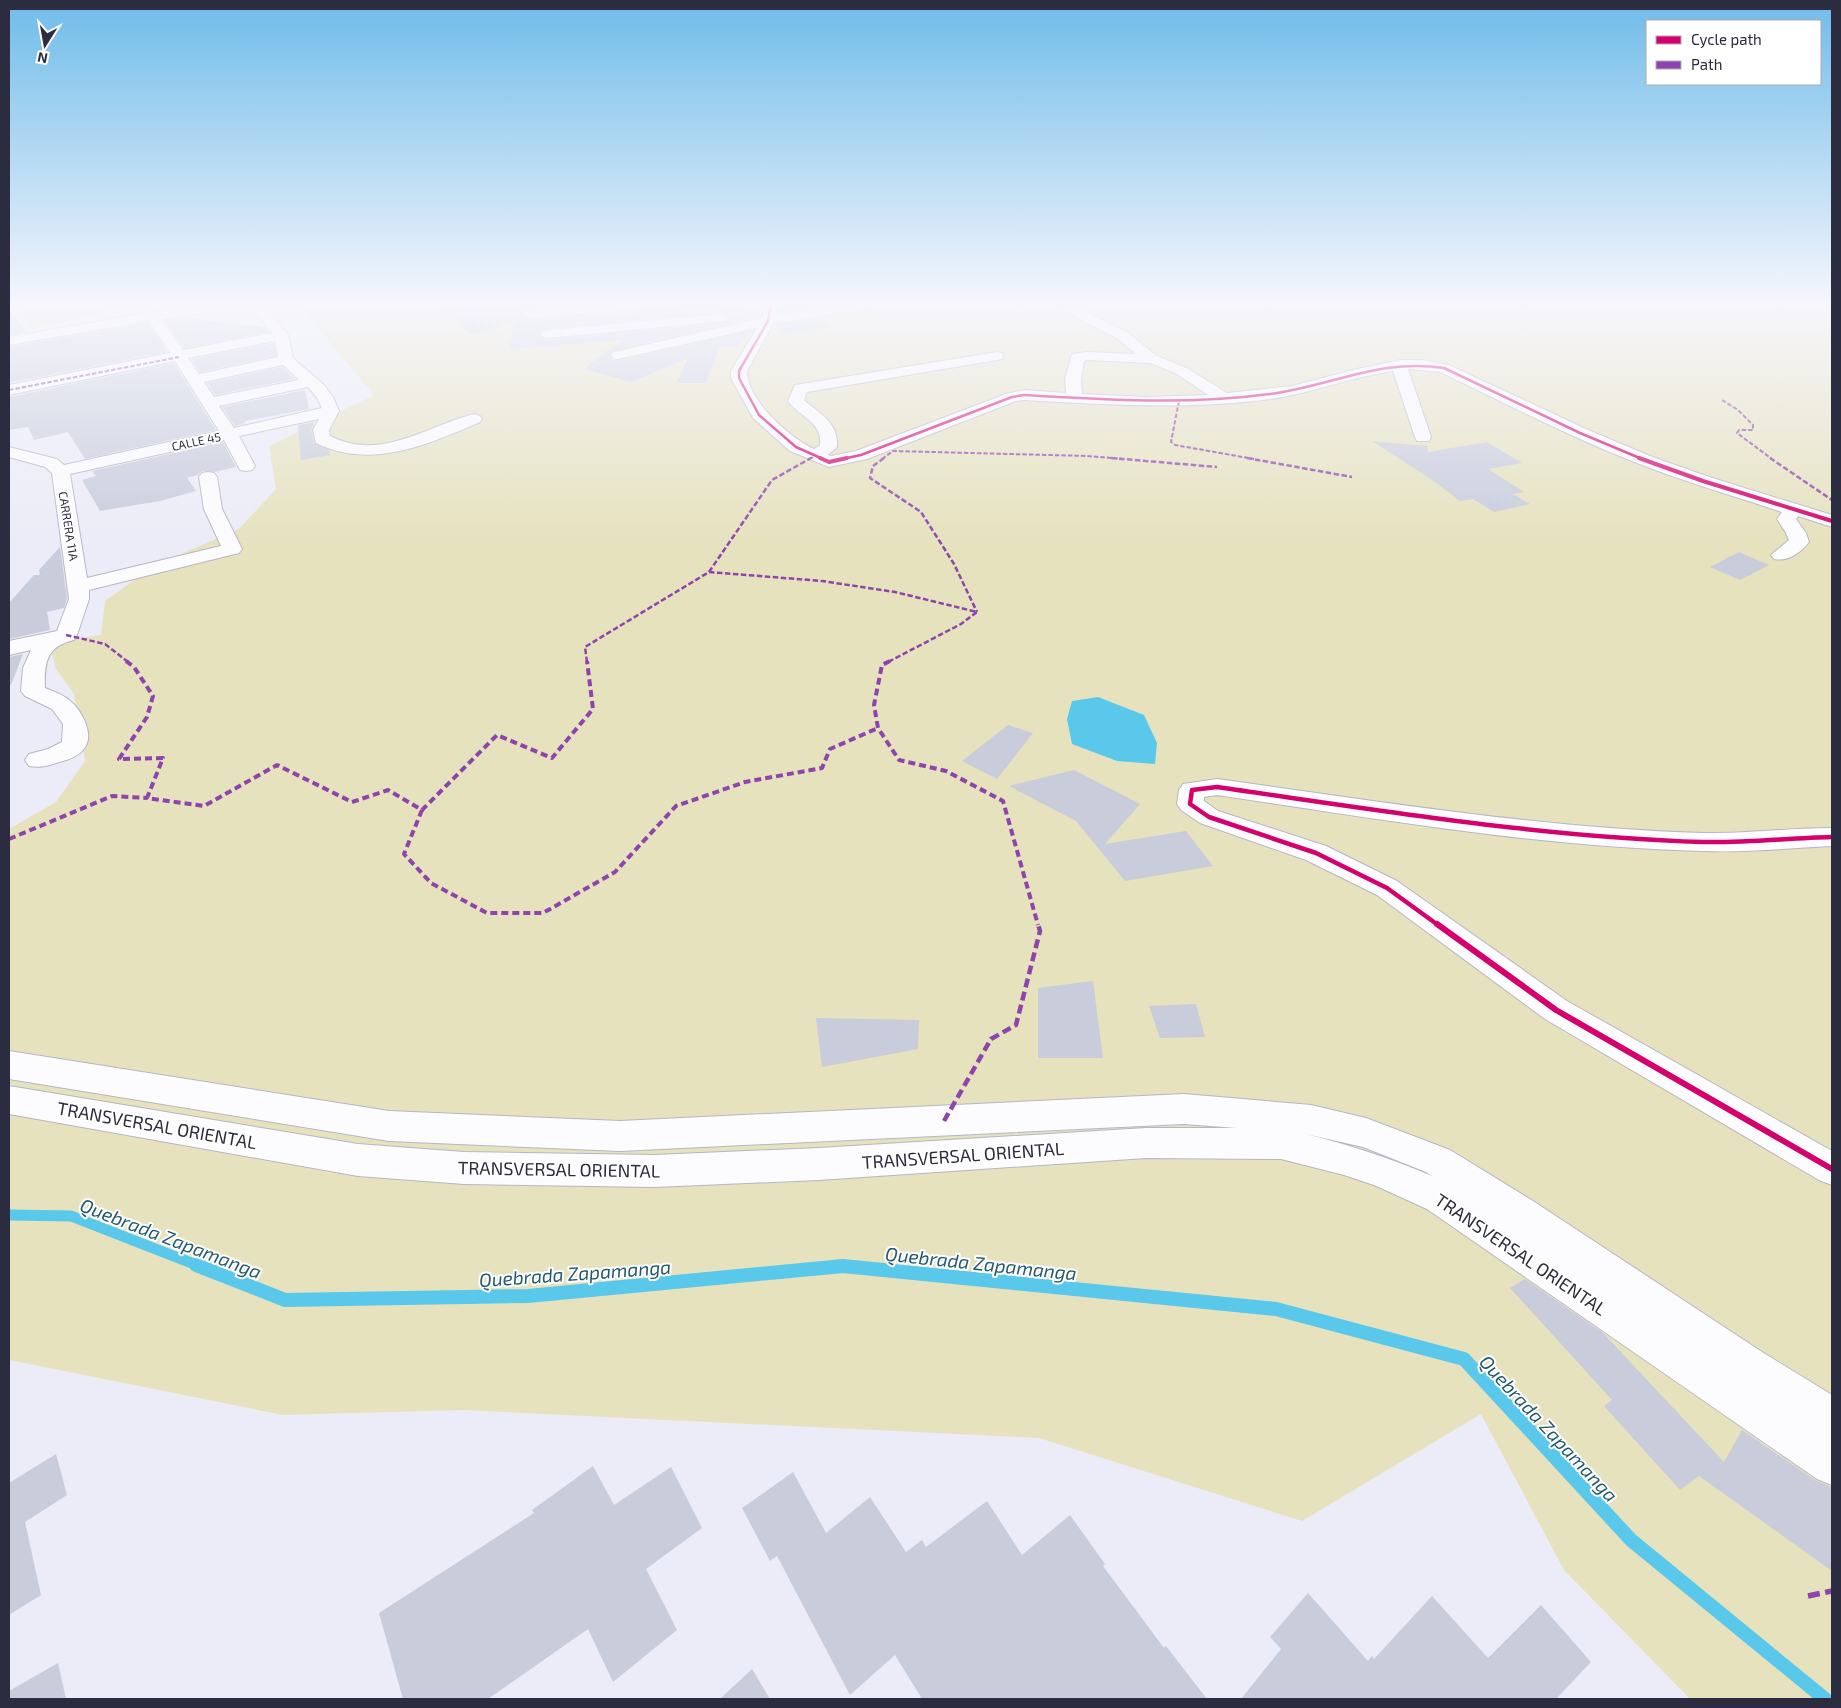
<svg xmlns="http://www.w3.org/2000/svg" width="1841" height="1708" viewBox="0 0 1841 1708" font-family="'Exo 2',sans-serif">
  <rect width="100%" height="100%" fill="#ececf8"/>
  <g fill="#e6e2be">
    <polygon points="18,302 154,302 31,329"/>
    <polygon points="296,302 1832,302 1832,1699 1690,1699 1564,1570 1481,1414 1302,1521 1039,1438 463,1410 283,1415 9,1360 9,829 56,802 85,761 74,694 56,669 49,642 101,635 105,601 153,566 239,529 276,489 269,446 374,395"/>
  </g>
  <polygon fill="#59c8eb" points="1098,697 1144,715 1157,743 1155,764 1117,761 1072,744 1067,719 1072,701"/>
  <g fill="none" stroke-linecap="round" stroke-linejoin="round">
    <g stroke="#59c8eb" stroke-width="11">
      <polyline points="9,1215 71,1216 199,1266"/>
      <polyline points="842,1266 844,1266"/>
    </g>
    <polyline stroke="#59c8eb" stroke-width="14" points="196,1265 285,1300 528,1296 843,1266 1276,1309 1464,1359 1631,1540 1825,1699"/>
  </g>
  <g fill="#c8ccdb" fill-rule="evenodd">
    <path d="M 520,302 L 594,303 L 530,308 L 521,315 L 530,320 L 677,308 L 684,303 L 693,302 L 727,302 L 727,309 L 741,307 L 749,319 L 613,350 L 609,356 L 613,360 L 618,361 L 750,331 L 737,347 L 720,346 L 706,383 L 677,383 L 688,358 L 631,382 L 583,369 L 622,340 L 509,349 L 515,322 L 472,335 L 441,307 L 518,309 ZM 721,312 L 726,313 L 730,317 L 726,323 L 548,340 L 543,339 L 539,335 L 541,330 L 548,328 Z"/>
    <polygon points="781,303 803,305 807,308 778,313"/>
    <polygon points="9,310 26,332 9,335"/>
    <polygon points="183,318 265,327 269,332 184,348 165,320"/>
    <polygon points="818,318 828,327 783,333 775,326"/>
    <polygon points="148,323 167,352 9,383 9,347"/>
    <polygon points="274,343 276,356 200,372 191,359"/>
    <polygon points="174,363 216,430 85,459 68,432 34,440 28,427 9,430 9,397"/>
    <polygon points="282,367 295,379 215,395 207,383"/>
    <polygon points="305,390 309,409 245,421 245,423 235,426 222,407"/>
    <polygon points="315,422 311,430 314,443 329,450 331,455 301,460 298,425"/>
    <polygon points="1372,441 1427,446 1428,452 1487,442 1522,463 1488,469 1524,492 1513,494 1530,504 1494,512 1473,499 1460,501 1435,482"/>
    <polygon points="223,442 236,467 215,472 202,471 198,475 187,478 196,491 160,501 100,511 82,480 96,476 92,471"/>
    <polygon points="60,547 67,598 64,608 47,612 50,630 9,639 9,603 34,575 40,575 39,570"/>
    <polygon points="1739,552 1769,565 1740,580 1710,567"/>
    <polygon points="23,654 11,685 9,684 9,657"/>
    <polygon points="1008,725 1033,733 997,779 962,761"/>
    <polygon points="1074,770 1140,804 1105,844 1186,831 1213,866 1125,881 1076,821 1009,786"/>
    <polygon points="1093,981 1103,1058 1038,1058 1038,988"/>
    <polygon points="1196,1004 1205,1037 1160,1038 1149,1006"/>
    <polygon points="816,1018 919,1020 918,1049 822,1067"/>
    <polygon points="1525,1279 1603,1333 1724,1462 1742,1430 1816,1481 1832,1487 1832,1571 1699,1476 1680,1490 1604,1406 1612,1400 1510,1288"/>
    <polygon points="56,1454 67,1495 25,1522 41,1595 9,1615 9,1483"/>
    <polygon points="593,1466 614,1505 671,1467 702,1528 646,1569 677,1630 613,1682 588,1629 488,1699 403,1699 379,1613 534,1513 532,1510"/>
    <polygon points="793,1472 826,1533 870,1497 906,1552 922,1540 926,1547 987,1501 1022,1555 1070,1515 1105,1564 1103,1566 1164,1648 1166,1646 1207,1699 922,1699 895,1655 850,1695 777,1556 770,1561 742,1508"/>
    <polygon points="1308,1593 1368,1661 1372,1656 1374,1659 1432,1596 1488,1658 1541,1605 1591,1662 1556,1699 1241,1699 1281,1649 1270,1637"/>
    <polygon points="58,1663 66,1699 9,1699 9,1691"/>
    <polygon points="752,1669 770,1699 720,1699"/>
  </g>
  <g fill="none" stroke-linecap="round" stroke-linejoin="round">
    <defs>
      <g id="minor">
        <path d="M 225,302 L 257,302 L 270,312 L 288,335 L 293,358 L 324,385 L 333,397 L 339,411 L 329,430 L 330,436 C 381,462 426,426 474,414 L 480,416 L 482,419 L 480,422 C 427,445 371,470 316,443 L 313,430 L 319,419 L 239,436 L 255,466 L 252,470 L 246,471 L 240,470 L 224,440 L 70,474 L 87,578 L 221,546 L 204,509 L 199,477 L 202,473 L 208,472 L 214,473 L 217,477 L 222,509 L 242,549 L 239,553 L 89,590 L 89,599 L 77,635 L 74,640 C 47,646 44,662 45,688 C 52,691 62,694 69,700 C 82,710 96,736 83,750 C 77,757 67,760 59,762 C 48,766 40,768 29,766 L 25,760 L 29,754 L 48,749 L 62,742 L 63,724 L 52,709 L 25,696 L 21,691 L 23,668 L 31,650 L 9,655 L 9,641 L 57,631 L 69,599 L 52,473 L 45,467 L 9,457 L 9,447 L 57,459 L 64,465 L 219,431 L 175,361 L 9,395 L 9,385 L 170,353 L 149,321 L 9,345 L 9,337 L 153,312 ZM 247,307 L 260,318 L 272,333 L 183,350 L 162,319 ZM 275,341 L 278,357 L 199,374 L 188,358 ZM 283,365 L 299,380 L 214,397 L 204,382 ZM 308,387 L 317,398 L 322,408 L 234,428 L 219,406 Z"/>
        <polygon points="623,302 683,302 677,306 530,318 523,314 530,310"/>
        <path d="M 764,302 L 778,302 L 776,315 L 852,302 L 883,302 L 877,306 L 773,324 L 747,371 C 747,400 790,438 814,449 L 820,445 C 823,422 799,417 788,401 L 795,385 L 997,352 L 1002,353 L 1004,356 L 1002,359 L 997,360 L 807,392 L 804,400 C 820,414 839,423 837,447 L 828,455 L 831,456 L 856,451 L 1006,394 L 1024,390 L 1066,393 L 1065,379 L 1072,354 L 1087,352 L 1136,354 L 1118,339 L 1077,318 L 1059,302 L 1074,302 L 1087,312 L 1128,333 L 1157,356 L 1187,368 L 1227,393 L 1292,386 L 1357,369 L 1401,360 L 1422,360 L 1449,365 L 1586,429 L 1650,456 L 1709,477 L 1832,515 L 1832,527 L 1798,516 L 1796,519 L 1806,533 L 1809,542 C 1801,553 1787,562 1774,559 L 1771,555 L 1789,540 L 1786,533 L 1777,519 L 1782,512 C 1734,496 1685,482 1637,463 C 1570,437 1505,403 1440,372 L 1408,369 L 1431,437 L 1429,441 L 1417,441 L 1415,437 L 1393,371 C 1351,377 1312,393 1271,399 C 1188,410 1107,405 1024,400 L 1016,401 L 867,459 L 829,467 L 790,451 L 753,418 L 731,378 L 731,371 L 757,328 L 618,359 L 613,358 L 611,355 L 613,352 L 618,351 L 762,318 ZM 1087,360 L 1150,363 L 1177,374 L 1208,395 L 1147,397 L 1082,394 L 1081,379 L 1084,361 Z"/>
        <polygon points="721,314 726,315 728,318 726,321 548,338 543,337 541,334 543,331 548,330"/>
        <path d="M 1217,779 C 1378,801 1540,828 1703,833 C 1746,834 1789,828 1832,828 L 1832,846 C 1789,848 1746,853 1703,851 C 1540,847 1378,819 1217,795 L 1204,797 L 1204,801 L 1218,811 L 1326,846 L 1397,881 L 1567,1001 L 1832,1151 L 1832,1185 L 1819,1180 L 1545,1019 L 1377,895 L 1306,860 L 1200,823 L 1181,810 L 1177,804 L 1179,790 L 1183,784 Z"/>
      </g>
      <path id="major" d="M 9,1051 L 389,1111 L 620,1121 L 1184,1094 L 1311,1105 L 1366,1118 L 1450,1150 L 1533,1201 L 1762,1352 L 1832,1395 L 1832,1485 L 1817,1479 L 1427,1209 L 1374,1185 L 1344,1175 L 1281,1159 L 1146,1158 L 819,1180 L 655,1187 L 464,1184 L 358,1176 L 9,1114 L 9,1086 L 358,1144 L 464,1152 L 655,1155 L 819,1148 L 1146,1128 L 1237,1128 L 1184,1124 L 620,1151 L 389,1141 L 9,1079 ZM 1306,1134 L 1363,1147 L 1426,1172 L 1432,1176 C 1390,1158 1350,1145 1306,1134 Z"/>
    </defs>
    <use href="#minor" stroke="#b6b6c5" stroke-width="2"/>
    <use href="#major" stroke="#b6b6c5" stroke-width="2"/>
    <use href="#minor" fill="#fcfcfe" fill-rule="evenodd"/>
    <use href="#major" fill="#fcfcfe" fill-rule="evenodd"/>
    <g stroke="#8e44ad" stroke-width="2" stroke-dasharray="4.5 2" stroke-linecap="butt">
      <polyline points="9,390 179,357"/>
      <polyline points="1722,400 1738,410 1753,425 1753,430 1739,430 1737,433 1772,459"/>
      <polyline points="1179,401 1171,442 1175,445 1254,459"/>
      <polyline points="809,459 815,456"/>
      <polyline points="882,459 893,451 1087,456 1125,459"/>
    </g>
    <g stroke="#8e44ad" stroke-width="2.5" stroke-dasharray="5.5 2.5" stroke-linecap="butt">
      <polyline points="884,458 873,466 870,478 921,512 954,564 977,612"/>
      <polyline points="1111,458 1217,467"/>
      <polyline points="1247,458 1352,477"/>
      <polyline points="1770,458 1832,500"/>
      <polyline points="709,572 772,480 811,458"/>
      <polyline points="66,635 105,644 128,662"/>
      <polyline points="587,662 585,647 709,572 822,581 895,592 977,612 961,624 888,662"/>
    </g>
    <g stroke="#8e44ad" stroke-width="4" stroke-dasharray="7 4" stroke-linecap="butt">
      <polyline points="126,661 134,667 153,696 147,717 119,759 163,758 147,798 204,806 277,765 352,802 388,790 422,810 497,735 552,758 593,709 587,661"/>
      <polyline points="890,661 882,665 874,705 878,728 899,760 946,771 1003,801 1038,925"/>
      <polyline points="422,810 404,854 431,883 487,913 543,913 615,872 676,806 745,782 822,768 830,749 878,728"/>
      <polyline points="9,839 112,796 147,798"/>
    </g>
    <polyline stroke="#8e44ad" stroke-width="4.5" stroke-dasharray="9 4.5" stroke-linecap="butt" points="944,1121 991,1039 1016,1025 1040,931 1038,924"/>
    <polyline stroke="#8e44ad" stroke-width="5.5" stroke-dasharray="12 5.5" stroke-linecap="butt" points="1808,1596 1832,1591"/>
    <defs>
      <g id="cycleway-far3">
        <polyline points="771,302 768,321 739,371 739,378 759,415 796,447 823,459"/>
        <path d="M 842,459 L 861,455 L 1012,397 L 1024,395 C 1106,400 1187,405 1270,394 C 1331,386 1380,358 1444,368 L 1580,433 L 1642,459"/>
      </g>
      <g id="cycleway-far2">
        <polyline points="820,458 829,462 847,458"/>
        <polyline points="1639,458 1703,481 1832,521"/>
      </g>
      <path id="cycleway-far1" d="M 1438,925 L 1387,888 L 1316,853 L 1209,817 L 1190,804 L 1192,790 L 1217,787 C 1378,810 1540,837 1703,842 C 1746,843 1789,838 1832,837"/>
      <polyline id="cycleway" points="1437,924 1556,1010 1832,1169"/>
    </defs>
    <use href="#cycleway-far3" stroke="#fff" stroke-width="4.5"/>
    <use href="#cycleway-far2" stroke="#fff" stroke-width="6"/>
    <use href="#cycleway-far1" stroke="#fff" stroke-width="8"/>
    <use href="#cycleway" stroke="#fff" stroke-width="9"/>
    <use href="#cycleway-far3" stroke="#d6006c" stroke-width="2.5"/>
    <use href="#cycleway-far2" stroke="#d6006c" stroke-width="4"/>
    <use href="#cycleway-far1" stroke="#d6006c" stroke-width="4.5"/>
    <use href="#cycleway" stroke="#d6006c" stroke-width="6"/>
  </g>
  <linearGradient id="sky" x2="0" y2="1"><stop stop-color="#6fbce9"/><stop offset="0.56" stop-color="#f6f6fc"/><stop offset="1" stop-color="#f6f6fc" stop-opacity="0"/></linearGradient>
  <rect width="1841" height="541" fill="url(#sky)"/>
  <g text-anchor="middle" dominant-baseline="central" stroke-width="4" stroke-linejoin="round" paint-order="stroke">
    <g font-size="12" fill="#2c2c40" stroke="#fff">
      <text transform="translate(196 441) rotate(-12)">CALLE 45</text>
      <text transform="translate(69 526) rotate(81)">CARRERA 11A</text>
    </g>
    <g font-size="18" fill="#2c2c40" stroke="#fff">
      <text transform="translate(157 1125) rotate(10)">TRANSVERSAL ORIENTAL</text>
      <text transform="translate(963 1155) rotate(-4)">TRANSVERSAL ORIENTAL</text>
      <text transform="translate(559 1169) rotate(1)">TRANSVERSAL ORIENTAL</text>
      <text transform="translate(1521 1254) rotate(34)">TRANSVERSAL ORIENTAL</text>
    </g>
    <g font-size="19" font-style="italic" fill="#22596d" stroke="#fff">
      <text transform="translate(171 1238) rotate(21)">Quebrada Zapamanga</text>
      <text transform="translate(981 1263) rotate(6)">Quebrada Zapamanga</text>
      <text transform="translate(575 1273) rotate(-4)">Quebrada Zapamanga</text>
      <text transform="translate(1549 1428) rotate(47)">Quebrada Zapamanga</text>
    </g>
  </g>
  <rect width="1841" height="1708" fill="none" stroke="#2c2c40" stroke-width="20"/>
  <rect x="1646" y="20" width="175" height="65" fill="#ffffff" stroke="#ababb3"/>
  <rect x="1656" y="36" width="25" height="8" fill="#d6006c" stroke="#ababb3"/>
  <text x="1691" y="45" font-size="15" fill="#2c2c40">Cycle path</text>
  <rect x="1656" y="61" width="25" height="8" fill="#8e44ad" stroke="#ababb3"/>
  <text x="1691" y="70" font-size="15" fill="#2c2c40">Path</text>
  <g transform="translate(45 45) rotate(191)" stroke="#ffffff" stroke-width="4" paint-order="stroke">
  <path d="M0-4L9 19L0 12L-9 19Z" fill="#2c2c40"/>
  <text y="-8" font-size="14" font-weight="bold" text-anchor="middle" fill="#2c2c40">N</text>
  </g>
</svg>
